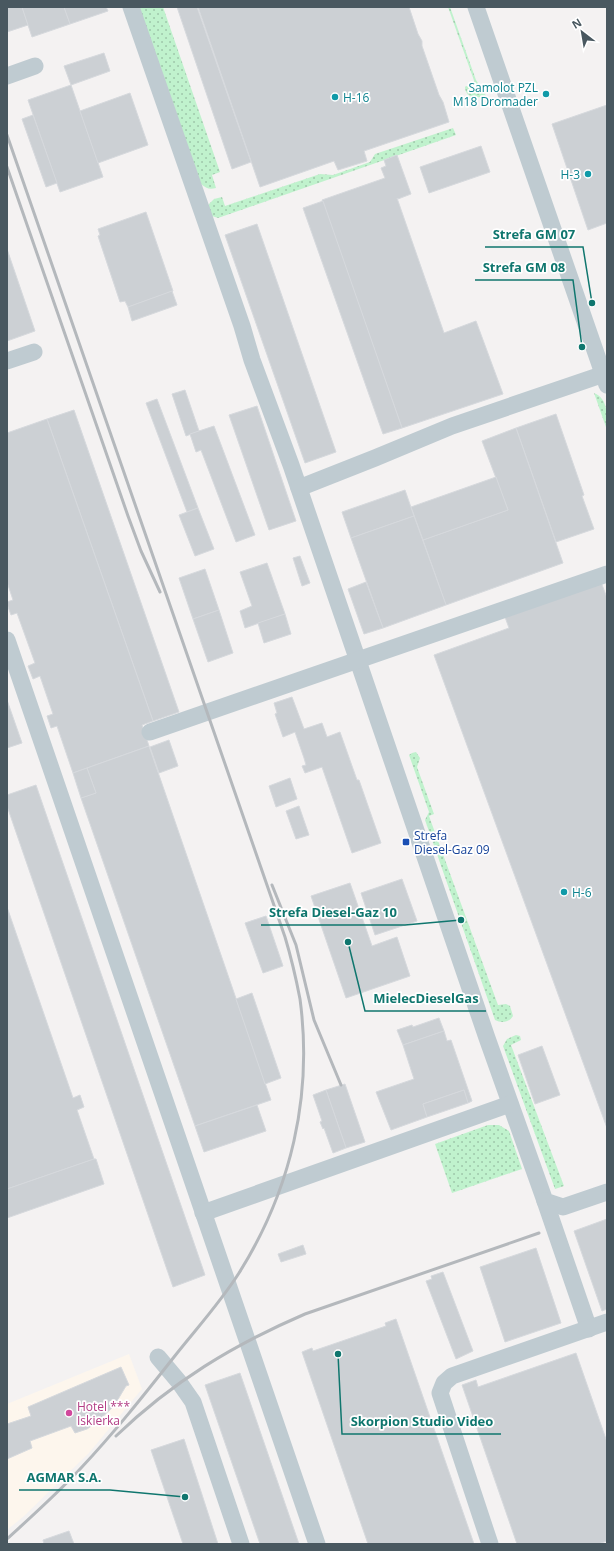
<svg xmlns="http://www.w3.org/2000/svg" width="614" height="1551" viewBox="0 0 614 1551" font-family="'Open Sans',sans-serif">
  <defs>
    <pattern id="grass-dots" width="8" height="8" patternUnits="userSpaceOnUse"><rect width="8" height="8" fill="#c0f2cd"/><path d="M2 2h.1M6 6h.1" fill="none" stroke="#9ec7aa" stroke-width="1.8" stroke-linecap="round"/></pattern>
  </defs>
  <rect width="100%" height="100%" fill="#f4f2f2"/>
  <polygon fill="#fdf6ed" points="129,1354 142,1389 89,1453 23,1517 7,1530 7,1404"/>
  <g fill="url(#grass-dots)">
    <path d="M 139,7 L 163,7 L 220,172 L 212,175 L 216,188 C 209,190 206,188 201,184 Z"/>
    <path d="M 448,7 L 450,7 L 476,80 L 486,96 L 474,98 C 469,96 465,93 465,87 L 466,86 L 477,89 Z"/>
    <polygon points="453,128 456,135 218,218 212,216 208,208 209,204 214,199 222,197 225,206 320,174 333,175 370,162 375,154"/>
    <path d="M 594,393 C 609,399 607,417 607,430 Z"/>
    <path d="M 416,752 L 420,758 L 417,767 L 434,814 L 429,816 L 498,1005 L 506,1004 L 510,1006 L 513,1016 C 509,1023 501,1023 495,1020 L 425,820 L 429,812 L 409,755 L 412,753 Z"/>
    <polygon points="516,1035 520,1036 521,1040 511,1045 564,1186 555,1189 503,1046 507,1039"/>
    <polygon points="488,1125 499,1125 509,1131 522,1169 452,1193 435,1144"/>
  </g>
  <g fill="#ccd0d4" stroke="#d6d9dd">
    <polygon points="7,7 22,7 28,25 7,32"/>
    <polygon points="22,7 64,7 70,24 32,37"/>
    <polygon points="64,7 106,7 108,11 70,24"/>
    <polygon points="177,7 197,7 251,162 232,169"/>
    <polygon points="198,7 409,7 418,34 422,41 422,46 439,95 443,102 449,122 364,151 367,161 338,170 334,161 260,187"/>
    <polygon points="104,53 110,71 71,85 64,66"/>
    <polygon points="71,85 103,177 60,192 28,100"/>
    <polygon points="130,93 148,145 98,163 80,111"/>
    <polygon points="607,105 607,223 588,230 552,124"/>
    <polygon points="33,115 57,183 46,187 22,119"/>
    <polygon points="481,146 490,172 429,193 420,167"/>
    <polygon points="397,155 411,194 398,199 397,198 444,333 476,321 503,394 402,428 322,200 385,178 381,168 386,166 384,160"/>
    <polygon points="323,201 402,428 383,434 303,208"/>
    <polygon points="146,212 173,291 128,307 125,301 120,302 98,236 100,235 98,229"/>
    <polygon points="257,224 336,452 305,463 225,235"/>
    <polygon points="7,249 35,331 7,341"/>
    <polygon points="172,291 177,305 132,321 128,307"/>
    <polygon points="185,390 199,431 186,436 172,394"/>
    <polygon points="157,399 198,508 187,512 146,403"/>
    <polygon points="257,406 296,521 269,530 229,415"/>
    <polygon points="74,410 179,712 153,721 47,419"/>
    <polygon points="556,414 584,495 582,496 594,529 556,542 516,428"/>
    <polygon points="47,419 153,721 142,725 149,746 73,773 57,726 51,728 47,716 53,714 40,676 33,679 28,666 35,663 17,613 11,615 7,604 7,602 13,600 7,582 7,433"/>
    <polygon points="214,426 255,535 236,542 201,450 196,452 190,434"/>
    <polygon points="516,428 563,563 446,605 423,540 508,510 482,441"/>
    <polygon points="496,477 508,510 423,540 411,507"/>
    <polygon points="405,490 414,516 351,538 342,512"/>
    <polygon points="198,508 214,549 195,556 179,515"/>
    <polygon points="414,516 446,605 383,628 351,538"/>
    <polygon points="300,556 310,583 302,586 293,558"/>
    <polygon points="267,563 285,614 245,628 240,611 252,606 240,572"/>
    <polygon points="205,569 219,610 193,619 179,578"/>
    <polygon points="366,582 383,628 364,634 348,589"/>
    <polygon points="601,582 607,598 607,1128 434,655 509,628 505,617"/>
    <polygon points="219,610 233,653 208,662 193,619"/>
    <polygon points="285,614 291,634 264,643 258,623"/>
    <polygon points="292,697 304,729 322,723 327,737 340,732 357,780 359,780 381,843 352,853 322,767 305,773 302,766 306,765 304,758 295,732 283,737 275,714 277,713 274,703"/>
    <polygon points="7,700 22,743 7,748"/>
    <polygon points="169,740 178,766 159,773 150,747"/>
    <polygon points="149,746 271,1100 195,1126 81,798 96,793 87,768"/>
    <polygon points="87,768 96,793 81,798 73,773"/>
    <polygon points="290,778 297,799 276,807 269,786"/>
    <polygon points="36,785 205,1275 173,1287 7,806 7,795"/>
    <polygon points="299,806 309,835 296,839 286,811"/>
    <polygon points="402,879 417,921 375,935 361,893"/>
    <polygon points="350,883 372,946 397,937 410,976 346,998 311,896"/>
    <polygon points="7,907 73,1098 80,1095 84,1107 77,1110 94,1159 7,1189"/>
    <polygon points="266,916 283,966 263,973 245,923"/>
    <polygon points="252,993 281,1078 265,1084 236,999"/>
    <polygon points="439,1018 444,1031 403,1045 397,1030 412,1025 413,1027"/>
    <polygon points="444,1031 447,1041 451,1040 472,1101 468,1103 464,1090 423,1104 427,1117 391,1130 376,1092 414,1079 403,1045"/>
    <polygon points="542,1046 560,1095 535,1104 518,1055"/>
    <polygon points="345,1084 365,1142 346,1148 326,1090"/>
    <polygon points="326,1090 346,1148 333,1153 324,1128 323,1129 320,1122 322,1121 313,1095"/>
    <polygon points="464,1090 468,1103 427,1117 423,1104"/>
    <polygon points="257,1105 266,1131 204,1152 195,1126"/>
    <polygon points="94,1159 96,1159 104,1184 7,1218 7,1189"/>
    <polygon points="607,1219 607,1309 602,1311 574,1231"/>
    <polygon points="303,1245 306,1254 281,1262 278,1254"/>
    <polygon points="536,1248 561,1323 505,1342 480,1267"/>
    <polygon points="443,1272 473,1351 456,1359 426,1281 432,1279 431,1276"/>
    <polygon points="396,1319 474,1544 368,1544 302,1352 312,1348 313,1351 386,1326 385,1323"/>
    <polygon points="576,1353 607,1442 607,1541 598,1544 517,1544 462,1385 476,1380 478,1387"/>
    <polygon points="121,1367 129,1385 126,1386 114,1406 96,1423 87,1429 75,1433 71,1426 30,1441 32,1448 7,1459 7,1424 31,1416 28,1407"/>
    <polygon points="240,1373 299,1544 260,1544 205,1385"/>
    <polygon points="184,1439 218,1544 183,1544 151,1450"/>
    <polygon points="69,1531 74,1544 44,1544 43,1540"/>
  </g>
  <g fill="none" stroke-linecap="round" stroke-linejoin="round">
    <g stroke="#bfcbd1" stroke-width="17">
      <polyline points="131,7 242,326 252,360 291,465 487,1038 545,1201 563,1207 607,1192"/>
      <polyline points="476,7 607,385"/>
      <polyline points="7,76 35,66"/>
      <polyline points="7,361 34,352"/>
      <polyline points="299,488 375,458 452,426 607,373"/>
      <polyline points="7,640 317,1544"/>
      <polyline points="150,732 607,574"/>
      <polyline points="545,1201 589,1329"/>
      <polyline points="203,1213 510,1104"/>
      <polyline points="158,1357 179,1382 193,1402 241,1544"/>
      <polyline points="490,1544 440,1393 444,1383 452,1376 607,1322"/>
    </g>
    <g stroke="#b4b8bc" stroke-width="3">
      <path d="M 7,135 L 285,937 C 291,957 296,978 300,999 C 313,1096 291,1190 239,1273 C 220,1303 196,1329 174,1357 C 144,1395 114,1433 81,1468 C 58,1493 32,1516 7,1539"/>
      <polyline points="7,167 128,516 141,551 160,592"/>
      <polyline points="272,885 296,945 314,1020 341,1085"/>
      <path d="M 116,1436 C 172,1382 233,1345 305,1314 L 539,1233"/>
    </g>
  </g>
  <g fill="#0f9aa8" stroke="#fff" stroke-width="1.5">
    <circle cx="546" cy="94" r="4"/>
    <circle cx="335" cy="97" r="4"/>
    <circle cx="588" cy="174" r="4"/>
    <circle cx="564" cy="892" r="4"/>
  </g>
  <rect fill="#1a4fb4" stroke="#fff" stroke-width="1.5" x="402" y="838" width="8" height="8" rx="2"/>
  <circle fill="#d1479c" stroke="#fff" stroke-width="1.5" cx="69" cy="1413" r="4"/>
  <g text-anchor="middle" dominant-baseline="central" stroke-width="3.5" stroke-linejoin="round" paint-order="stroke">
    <g font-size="12" fill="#0d838f" stroke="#fff" text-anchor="end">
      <text x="538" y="87">Samolot PZL<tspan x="538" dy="14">M18 Dromader</tspan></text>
      <text x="343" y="97" text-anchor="start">H-16</text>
      <text x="580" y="174">H-3</text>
      <text x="572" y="892" text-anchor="start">H-6</text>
    </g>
    <g font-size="12" fill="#164399" stroke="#fff" text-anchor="start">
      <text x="414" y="835">Strefa<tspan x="414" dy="14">Diesel-Gaz 09</tspan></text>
    </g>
    <g font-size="12" fill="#b23c85" stroke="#fff" text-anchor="start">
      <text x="77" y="1406">Hotel ***<tspan x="77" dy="14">Iskierka</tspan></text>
    </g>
  </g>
  <path fill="none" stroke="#0f766e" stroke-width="1.5" d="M592 303L583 247H485M582 347L573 280H475M461 920L405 925H261M348 942L365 1011H486M338 1354L342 1434H501M185 1497L110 1490H19"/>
  <g fill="#0f766e" stroke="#fff" stroke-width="1.5">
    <circle cx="592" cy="303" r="4"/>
    <circle cx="582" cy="347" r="4"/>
    <circle cx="461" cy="920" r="4"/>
    <circle cx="348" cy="942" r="4"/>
    <circle cx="338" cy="1354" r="4"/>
    <circle cx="185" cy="1497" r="4"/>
  </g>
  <g font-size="13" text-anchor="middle" font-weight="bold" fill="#0f766e" stroke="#fff" stroke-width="3.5" stroke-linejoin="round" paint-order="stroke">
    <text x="534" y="239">Strefa GM 07</text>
    <text x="524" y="272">Strefa GM 08</text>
    <text x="333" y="917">Strefa Diesel-Gaz 10</text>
    <text x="426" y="1003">MielecDieselGas</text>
    <text x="422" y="1426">Skorpion Studio Video</text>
    <text x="64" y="1482">AGMAR S.A.</text>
  </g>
  <rect width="614" height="1551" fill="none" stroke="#495860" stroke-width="16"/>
  <g transform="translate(582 32) rotate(329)" stroke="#ffffff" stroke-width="3" paint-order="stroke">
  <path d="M0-3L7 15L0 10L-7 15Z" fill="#495860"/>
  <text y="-6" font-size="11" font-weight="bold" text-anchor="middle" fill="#495860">N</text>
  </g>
</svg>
